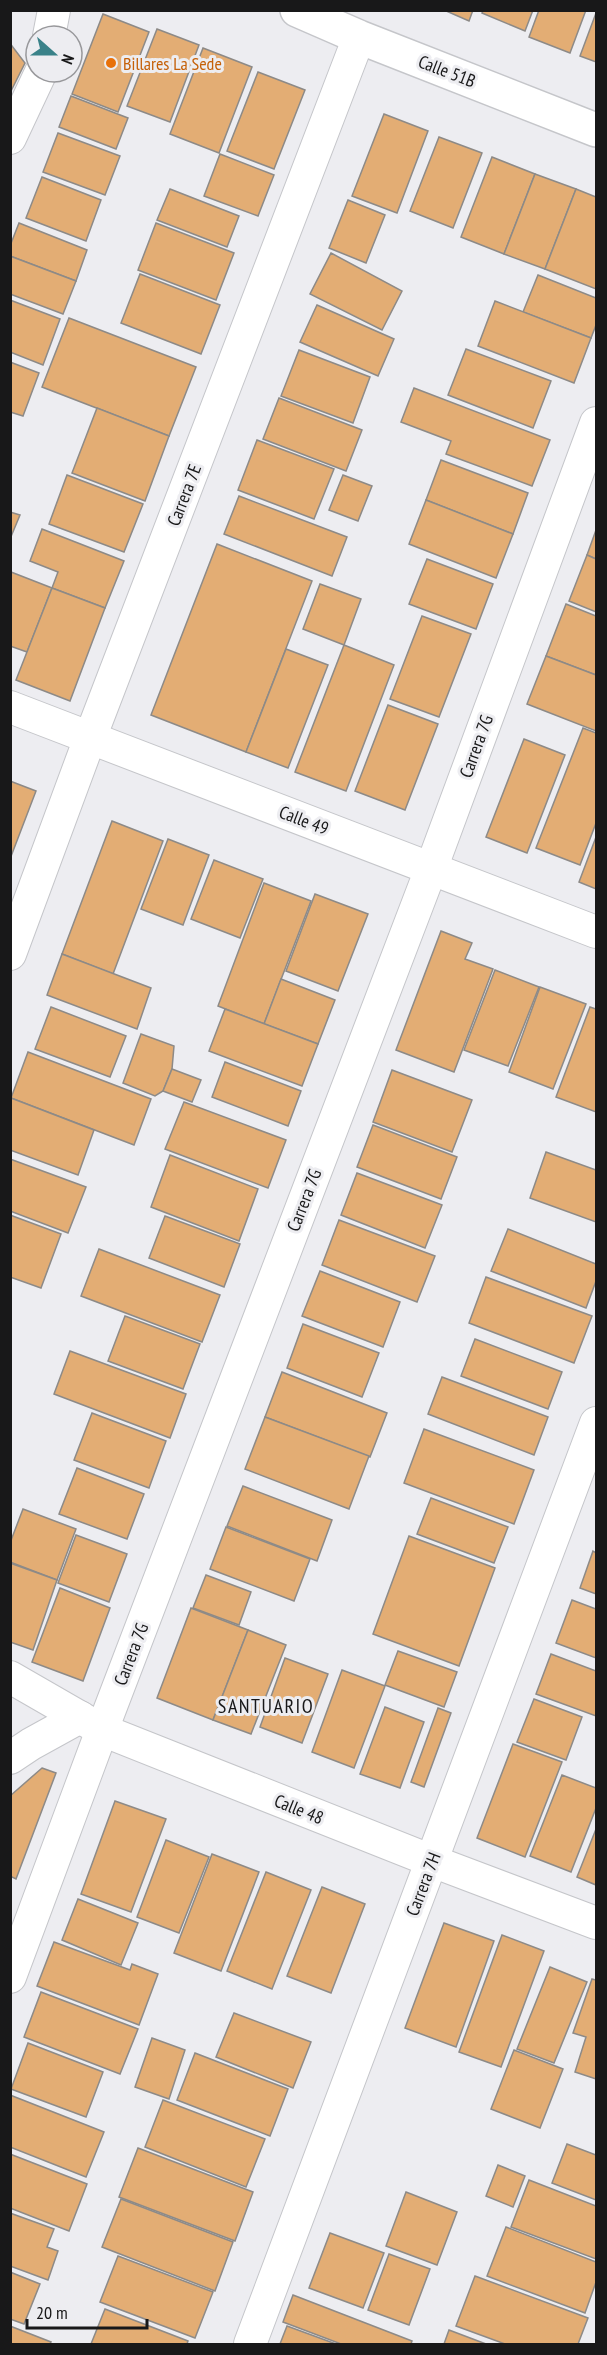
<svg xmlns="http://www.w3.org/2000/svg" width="607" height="2355" viewBox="0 0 607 2355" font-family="'PT Sans Narrow',sans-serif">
  <rect width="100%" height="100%" fill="#ededf1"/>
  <g fill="#e3ad74" stroke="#8d8a87" stroke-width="1.5">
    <polygon points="444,10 473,10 469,21"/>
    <polygon points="483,10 533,10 525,31 482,13"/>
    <polygon points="539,10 586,10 570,53 529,37"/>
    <polygon points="596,13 596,62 580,56"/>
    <polygon points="103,14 149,32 118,112 72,94"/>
    <polygon points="157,29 199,45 170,122 127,106"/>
    <polygon points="12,46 25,63 10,93 10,48"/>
    <polygon points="203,48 252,67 219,153 170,134"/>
    <polygon points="258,72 305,90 274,169 227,151"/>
    <polygon points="71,96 128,118 116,149 59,127"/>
    <polygon points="384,114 428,131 397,213 352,196"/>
    <polygon points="58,133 120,156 105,195 43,172"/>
    <polygon points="439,137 482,153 453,228 410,211"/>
    <polygon points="220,154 274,175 258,216 204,196"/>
    <polygon points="492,157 535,174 504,254 461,237"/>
    <polygon points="535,174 576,189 545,269 504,254"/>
    <polygon points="42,177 101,200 86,241 26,218"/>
    <polygon points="170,189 239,216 227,247 157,220"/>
    <polygon points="576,189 596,197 596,289 545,269"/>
    <polygon points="348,200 385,215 366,263 329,248"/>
    <polygon points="19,223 87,250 76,281 10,256 10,246"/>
    <polygon points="156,223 234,253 216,300 138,270"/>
    <polygon points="331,253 402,291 382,330 310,294"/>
    <polygon points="10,256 76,281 63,314 10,294"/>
    <polygon points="140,274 220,305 201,354 121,323"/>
    <polygon points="538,275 596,298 596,325 591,338 523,312"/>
    <polygon points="10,300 60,319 43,365 10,352"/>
    <polygon points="495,301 591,338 574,383 478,346"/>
    <polygon points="317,305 394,339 378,376 300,342"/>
    <polygon points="69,318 196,367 169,436 42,387"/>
    <polygon points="466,349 551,381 533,428 448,395"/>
    <polygon points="299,350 370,377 353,423 281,396"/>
    <polygon points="10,362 39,373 23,416 10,412"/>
    <polygon points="414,388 550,440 532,486 446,454 451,441 401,422"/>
    <polygon points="279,398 362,430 346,471 263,439"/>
    <polygon points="97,408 169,436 145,501 72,473"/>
    <polygon points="257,440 334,469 314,519 238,490"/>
    <polygon points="441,460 528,493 513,534 426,500"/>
    <polygon points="67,475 143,504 124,552 49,524"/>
    <polygon points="343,475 372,486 358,521 329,510"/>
    <polygon points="239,496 347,537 332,576 224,534"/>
    <polygon points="426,500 513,534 496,578 409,544"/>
    <polygon points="10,512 20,515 10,539"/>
    <polygon points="42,529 124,561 105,608 52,588 58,572 30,561"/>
    <polygon points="596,530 596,559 587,555"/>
    <polygon points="217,544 312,581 246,752 151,715"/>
    <polygon points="587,555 596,559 596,612 569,601"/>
    <polygon points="427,559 493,584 476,629 409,604"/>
    <polygon points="11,572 52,588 27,652 10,646"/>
    <polygon points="320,584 361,599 344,645 303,629"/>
    <polygon points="52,588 105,608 70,701 16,680"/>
    <polygon points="566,604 596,616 596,675 546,656"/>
    <polygon points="422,616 471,634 439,717 390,699"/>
    <polygon points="344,645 394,665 346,791 295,772"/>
    <polygon points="286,649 328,665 288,768 246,752"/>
    <polygon points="546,656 596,675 596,731 527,704"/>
    <polygon points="388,705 438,724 405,810 355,791"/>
    <polygon points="583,728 596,733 596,823 580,865 536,848"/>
    <polygon points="524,739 565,755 527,853 486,837"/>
    <polygon points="10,781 36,791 10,859"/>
    <polygon points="112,821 163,841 113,974 62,954"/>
    <polygon points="596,837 596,889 579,882"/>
    <polygon points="168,839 209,855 183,925 141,909"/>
    <polygon points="214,860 263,879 240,938 191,919"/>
    <polygon points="264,883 311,901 264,1024 218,1006"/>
    <polygon points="315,894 368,914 338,991 286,971"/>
    <polygon points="441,931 472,943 465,959 493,969 454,1072 396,1050"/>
    <polygon points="62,954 151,988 137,1029 47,995"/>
    <polygon points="495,970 539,987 508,1066 464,1050"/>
    <polygon points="281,979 335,1000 318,1044 264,1024"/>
    <polygon points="540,987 586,1004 553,1089 509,1072"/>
    <polygon points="51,1007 126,1036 110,1077 35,1049"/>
    <polygon points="590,1007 596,1009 596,1112 556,1097"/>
    <polygon points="225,1009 318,1044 302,1086 209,1051"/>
    <polygon points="141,1034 174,1046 172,1069 163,1091 155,1096 123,1083"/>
    <polygon points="28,1052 151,1099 134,1145 11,1098"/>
    <polygon points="225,1062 301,1091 288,1126 212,1097"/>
    <polygon points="172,1069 201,1080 192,1102 163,1091"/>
    <polygon points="392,1070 472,1100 452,1152 373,1122"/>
    <polygon points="11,1098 94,1130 78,1175 10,1150"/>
    <polygon points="184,1102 286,1140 268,1188 165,1149"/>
    <polygon points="373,1125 457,1157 441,1199 357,1167"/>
    <polygon points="546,1152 596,1170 596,1222 530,1198"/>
    <polygon points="170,1155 258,1189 239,1241 151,1207"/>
    <polygon points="10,1159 86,1187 68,1233 10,1211"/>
    <polygon points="357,1173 442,1205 425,1248 341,1215"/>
    <polygon points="10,1215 61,1234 41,1288 10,1277"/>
    <polygon points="165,1216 240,1244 224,1287 149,1258"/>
    <polygon points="339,1220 435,1256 417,1302 322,1265"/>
    <polygon points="508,1229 596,1264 596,1281 586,1308 491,1271"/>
    <polygon points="99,1249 220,1295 202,1342 81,1296"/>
    <polygon points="320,1271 400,1302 383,1347 302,1316"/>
    <polygon points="486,1277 592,1316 574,1363 469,1323"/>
    <polygon points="125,1316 200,1344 183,1389 108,1361"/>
    <polygon points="303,1324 379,1353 362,1397 287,1368"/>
    <polygon points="475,1339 562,1372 548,1409 461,1376"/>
    <polygon points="70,1351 186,1394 170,1438 54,1394"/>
    <polygon points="282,1372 387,1413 370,1457 265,1417"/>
    <polygon points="442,1377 548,1417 534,1455 428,1414"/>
    <polygon points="92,1413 166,1441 149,1488 74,1460"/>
    <polygon points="265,1417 369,1456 349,1509 245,1469"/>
    <polygon points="424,1429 534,1470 514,1524 404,1483"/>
    <polygon points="77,1468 144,1494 127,1539 59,1514"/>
    <polygon points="243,1486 332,1520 317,1561 227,1526"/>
    <polygon points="431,1498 508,1527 494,1563 417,1534"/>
    <polygon points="23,1509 76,1529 57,1580 10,1562 10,1543"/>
    <polygon points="226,1527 310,1559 294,1601 210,1569"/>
    <polygon points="76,1535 127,1554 109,1602 58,1583"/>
    <polygon points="409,1536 495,1568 459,1666 373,1634"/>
    <polygon points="593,1551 596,1553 596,1594 580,1588"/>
    <polygon points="10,1563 57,1580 33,1650 10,1642"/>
    <polygon points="206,1575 251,1592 239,1625 193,1608"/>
    <polygon points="60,1588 110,1608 83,1681 32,1662"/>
    <polygon points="572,1600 596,1609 596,1658 556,1643"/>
    <polygon points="191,1608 248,1630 213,1720 157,1698"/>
    <polygon points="248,1630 286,1645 251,1734 213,1720"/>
    <polygon points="398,1651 457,1672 444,1707 385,1685"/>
    <polygon points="551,1654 596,1671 596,1716 536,1694"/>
    <polygon points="285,1658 328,1674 302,1743 260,1727"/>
    <polygon points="342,1670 385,1686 354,1768 312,1752"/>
    <polygon points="534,1699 582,1717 566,1760 517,1742"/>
    <polygon points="385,1707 424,1722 400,1788 360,1774"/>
    <polygon points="438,1708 451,1713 424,1787 411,1782"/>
    <polygon points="513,1744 562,1762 525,1857 477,1838"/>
    <polygon points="42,1768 56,1773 16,1879 10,1876 10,1796"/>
    <polygon points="562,1775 596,1788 596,1808 571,1872 530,1856"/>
    <polygon points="115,1801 166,1819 131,1912 81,1894"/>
    <polygon points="596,1829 596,1885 577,1877"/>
    <polygon points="166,1840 209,1857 179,1933 137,1917"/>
    <polygon points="212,1854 259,1872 221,1971 174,1953"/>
    <polygon points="266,1872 311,1890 272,1989 227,1971"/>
    <polygon points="322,1887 365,1904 331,1993 287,1976"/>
    <polygon points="78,1899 138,1923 121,1965 62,1940"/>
    <polygon points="444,1923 494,1941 456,2047 405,2028"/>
    <polygon points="502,1935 544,1951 501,2067 459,2052"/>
    <polygon points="54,1942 130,1970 132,1964 158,1974 139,2025 37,1986"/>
    <polygon points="550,1967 587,1982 554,2063 517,2049"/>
    <polygon points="592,1979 596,1980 596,2079 575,2072 586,2037 573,2033"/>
    <polygon points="41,1992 138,2029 120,2074 24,2037"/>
    <polygon points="234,2013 311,2042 293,2088 216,2057"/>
    <polygon points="152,2038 185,2050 169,2099 135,2087"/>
    <polygon points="28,2043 103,2072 86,2117 11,2089"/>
    <polygon points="514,2050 563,2069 540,2128 491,2109"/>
    <polygon points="195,2053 288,2089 270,2136 177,2100"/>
    <polygon points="10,2095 104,2132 86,2177 10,2147"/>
    <polygon points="163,2100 265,2139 246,2187 145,2147"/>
    <polygon points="567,2144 596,2155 596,2200 552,2183"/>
    <polygon points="138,2148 253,2192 235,2241 119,2197"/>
    <polygon points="10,2154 87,2184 69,2231 10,2208"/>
    <polygon points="498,2165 525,2176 513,2207 486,2196"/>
    <polygon points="529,2180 596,2206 596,2259 511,2227"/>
    <polygon points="406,2192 457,2212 437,2265 386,2246"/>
    <polygon points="121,2199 233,2242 215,2291 102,2247"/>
    <polygon points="10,2213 54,2229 47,2247 58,2251 48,2280 10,2266"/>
    <polygon points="506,2227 596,2262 596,2282 585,2313 487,2276"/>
    <polygon points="330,2233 384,2253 363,2308 309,2288"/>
    <polygon points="389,2254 430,2269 409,2325 368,2310"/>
    <polygon points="118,2256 213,2292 195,2338 100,2302"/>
    <polygon points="10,2272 40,2284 24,2324 10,2319"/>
    <polygon points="475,2276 588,2318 578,2344 505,2344 456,2326"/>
    <polygon points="293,2295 412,2341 411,2344 341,2344 283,2322"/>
    <polygon points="105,2309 188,2341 187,2344 91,2344"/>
    <polygon points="10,2326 51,2342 50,2344 10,2344"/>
    <polygon points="287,2326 336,2344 280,2344"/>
    <polygon points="449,2330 486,2344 444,2344"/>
  </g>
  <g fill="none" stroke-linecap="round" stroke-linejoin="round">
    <defs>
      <g id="street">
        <polyline points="49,36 54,10"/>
        <polyline points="10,138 41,72"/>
        <polyline points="10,707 596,932"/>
        <polyline points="10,954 90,738 359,37"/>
        <polyline points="10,1677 102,1730 432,1861 596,1923"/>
        <polyline points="10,1758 31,1744 80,1717"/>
        <polyline points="10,1977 102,1730 431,869 596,423"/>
        <polyline points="250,2344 596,1423"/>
      </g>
      <polyline id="secondary" points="297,10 359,37 596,130"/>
    </defs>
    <use href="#street" stroke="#c5c6ca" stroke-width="34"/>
    <use href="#secondary" stroke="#c5c6ca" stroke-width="36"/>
    <use href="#street" stroke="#fff" stroke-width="32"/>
    <use href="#secondary" stroke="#fff" stroke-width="33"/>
  </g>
  <circle fill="#e8710a" stroke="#ededf1" stroke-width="2" cx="111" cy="63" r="6"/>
  <g text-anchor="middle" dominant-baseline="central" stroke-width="6" stroke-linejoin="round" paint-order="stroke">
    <g font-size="18" fill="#c56008" stroke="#ededf1" text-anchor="start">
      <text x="123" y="63">Billares La Sede</text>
    </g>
    <g font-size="18" fill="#181819" stroke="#ededf1">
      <text transform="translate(447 71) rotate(21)">Calle 51B</text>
      <text transform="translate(184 495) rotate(-69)">Carrera 7E</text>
      <text transform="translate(476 746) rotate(-70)">Carrera 7G</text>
      <text transform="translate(304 820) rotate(21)">Calle 49</text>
      <text transform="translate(304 1200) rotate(-69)">Carrera 7G</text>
      <text transform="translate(131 1654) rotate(-69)">Carrera 7G</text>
      <text transform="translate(299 1809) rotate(22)">Calle 48</text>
      <text transform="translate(423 1884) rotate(-69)">Carrera 7H</text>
    </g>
    <g font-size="20" letter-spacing="1.5" fill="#181819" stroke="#ededf1">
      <text x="266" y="1706">SANTUARIO</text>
    </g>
  </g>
  <rect width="607" height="2355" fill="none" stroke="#181819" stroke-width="24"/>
  <g transform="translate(54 54) rotate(111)"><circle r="28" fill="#ededf1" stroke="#98989b" stroke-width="1.5"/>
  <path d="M0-4.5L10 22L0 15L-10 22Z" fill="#3a8289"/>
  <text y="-9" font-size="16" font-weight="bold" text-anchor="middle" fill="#181819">N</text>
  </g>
  <path d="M27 2319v9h120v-9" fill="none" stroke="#181819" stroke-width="3"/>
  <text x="36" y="2319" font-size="18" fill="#181819" stroke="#ededf1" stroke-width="4.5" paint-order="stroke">20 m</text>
</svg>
